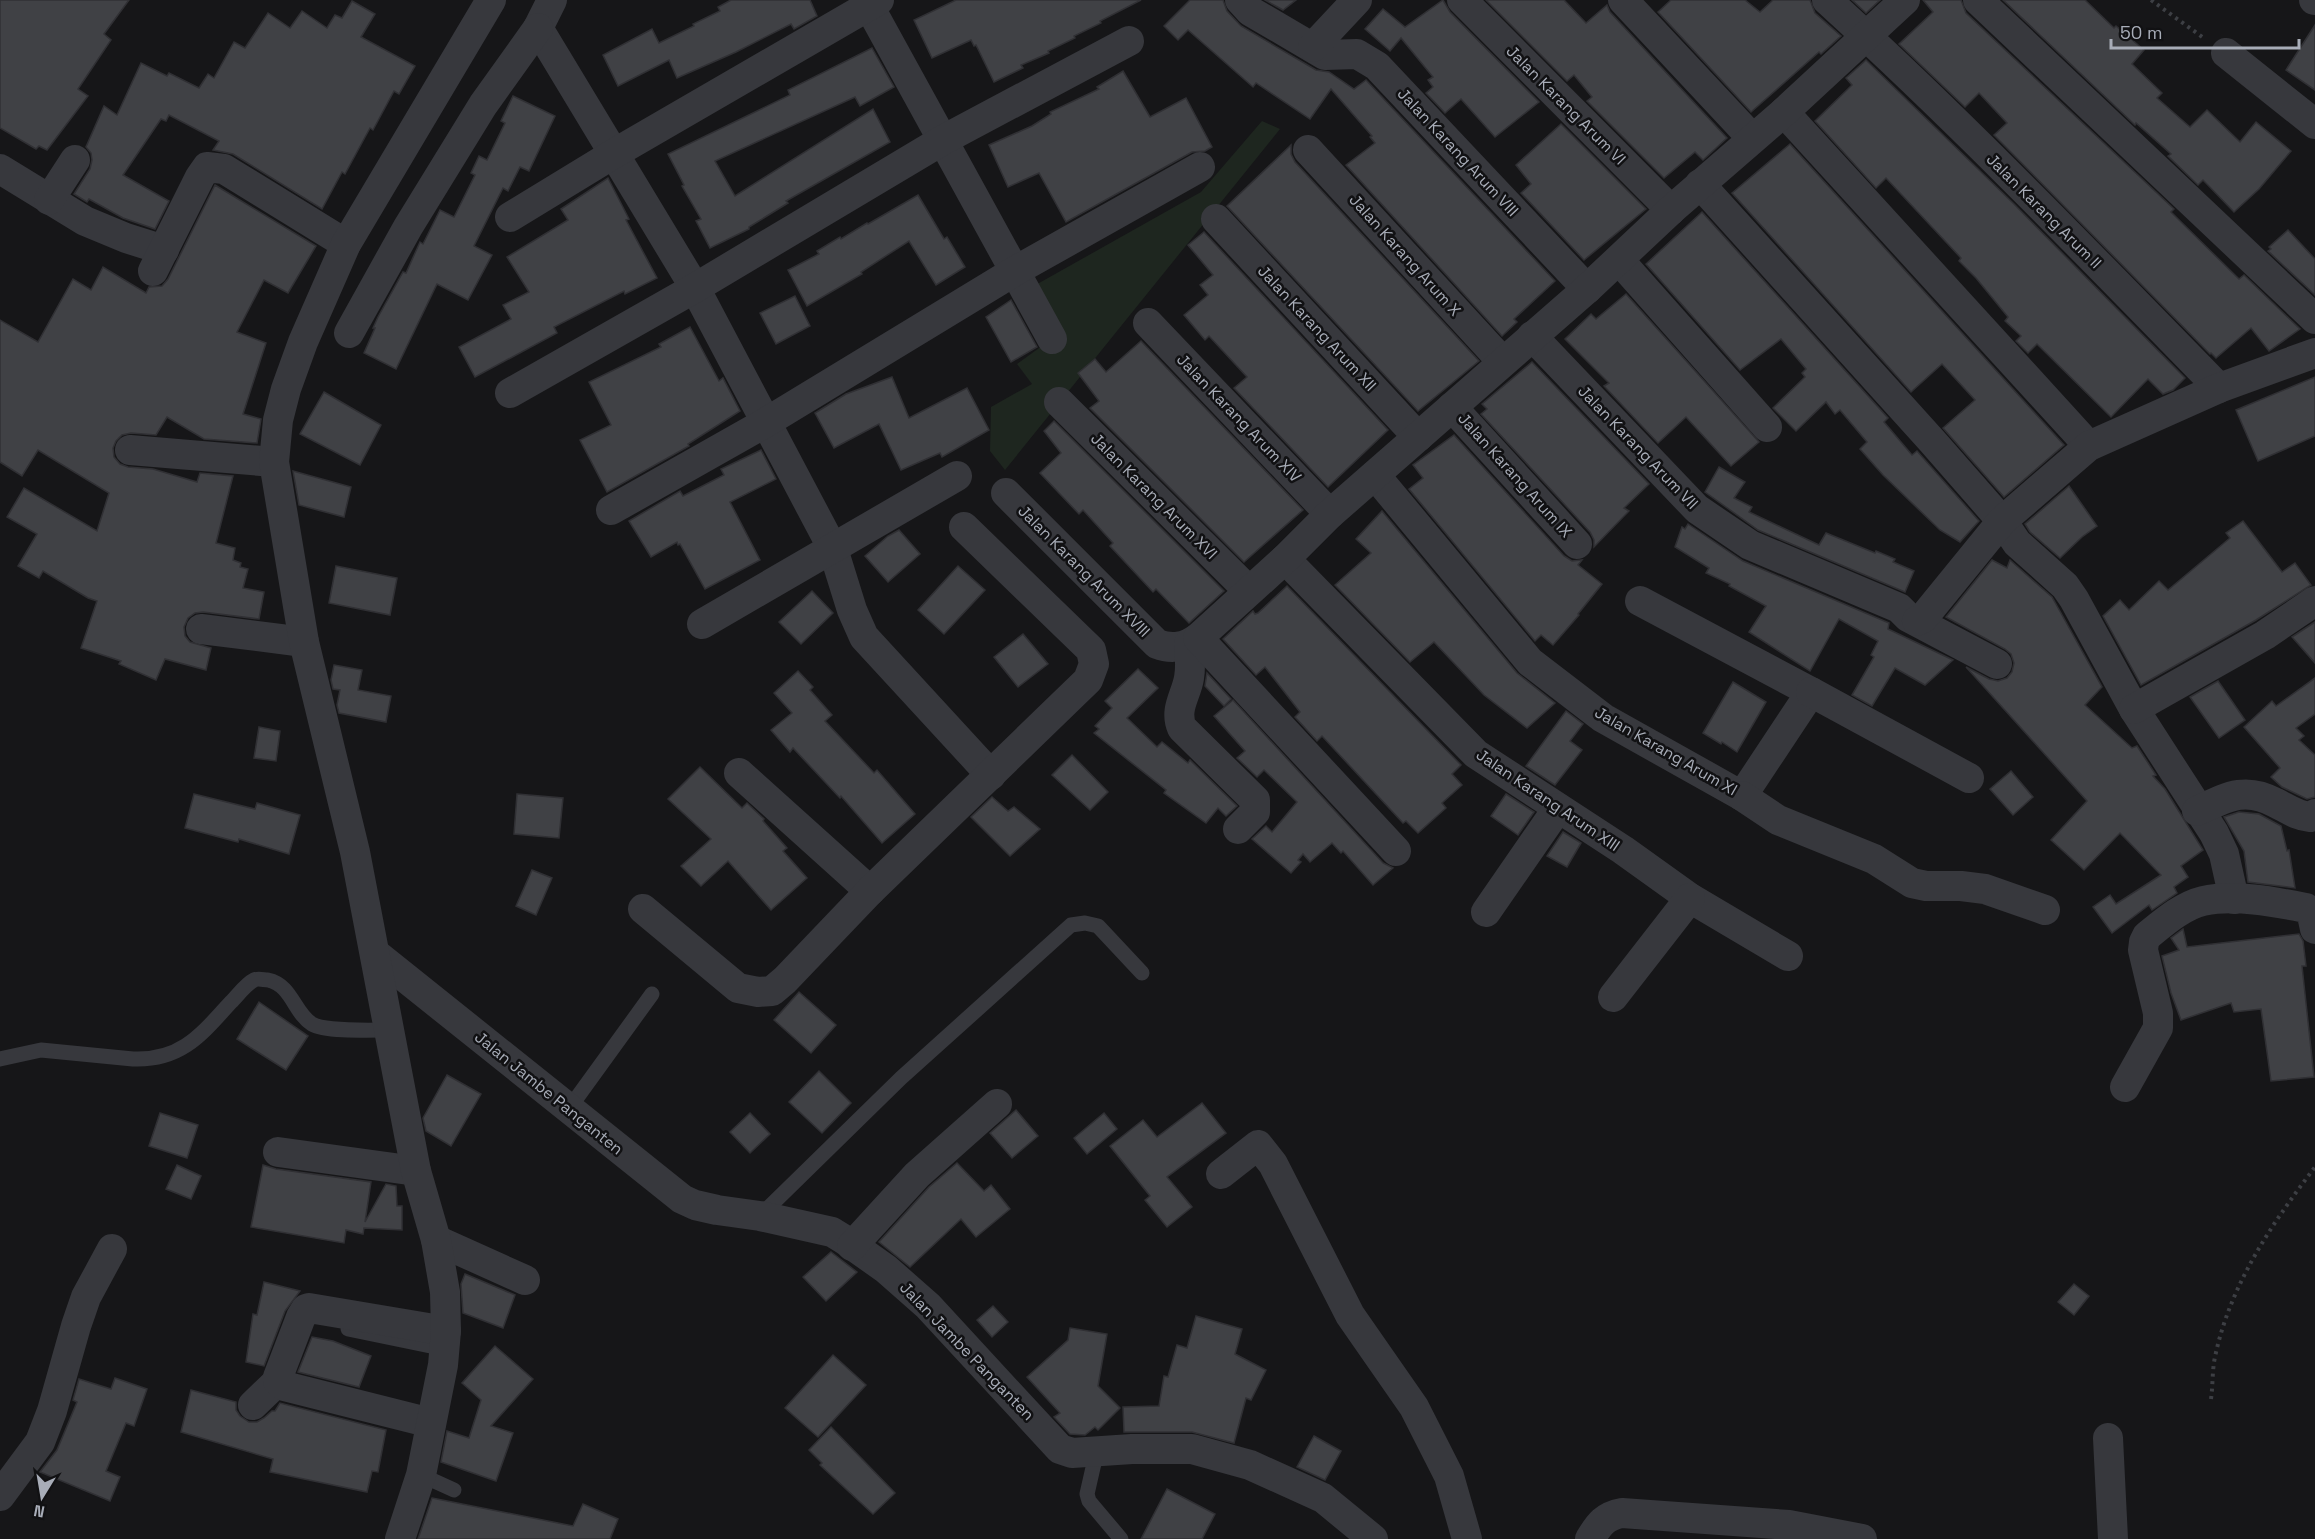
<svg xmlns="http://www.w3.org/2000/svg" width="2315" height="1539" viewBox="0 0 2315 1539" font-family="'Space Grotesk',sans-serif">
  <rect width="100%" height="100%" fill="#161618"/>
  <polygon fill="#1e261f" points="1262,121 1280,129 1005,470 990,451 991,407 1032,384 1017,364 1057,335 1032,287 1201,192"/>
  <g fill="#404145" stroke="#303034" stroke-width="1.5">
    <polygon points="0,0 129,0 104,34 111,40 78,89 88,96 47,150 39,146 36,149 0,128"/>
    <polygon points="731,0 810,0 817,16 794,29 791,24 736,52 677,78 669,60 618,86 603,55 652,29 659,43 694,26 693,24 720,11 718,7"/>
    <polygon points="956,0 1141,0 1100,21 1101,23 1074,36 1075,38 1048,51 1049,53 1021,65 1023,68 994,82 976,45 974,46 971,40 932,58 914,20"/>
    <polygon points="1190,0 1223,0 1227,11 1241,26 1316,70 1329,72 1354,89 1366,80 1555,281 1514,319 1517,322 1502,336 1346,165 1375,143 1370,137 1372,136 1331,89 1310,119 1256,83 1253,87 1188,30 1178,40 1164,26"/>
    <polygon points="1265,0 1296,0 1283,10"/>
    <polygon points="1443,0 1450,12 1539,102 1495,137 1461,99 1445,113 1426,93 1433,87 1428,80 1433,77 1401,38 1390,51 1365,29 1383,9 1405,27"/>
    <polygon points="1486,0 1564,0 1586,23 1607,5 1610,12 1727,138 1703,160 1695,152 1664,178 1587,101 1592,97 1574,75 1567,81"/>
    <polygon points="1671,0 1745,0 1760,12 1773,0 1810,0 1815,13 1841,36 1821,54 1819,52 1751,112 1658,12"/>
    <polygon points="1852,0 1880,0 1866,13"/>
    <polygon points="1923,0 1961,0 1966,13 2174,209 2171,212 2239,279 2244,275 2300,329 2269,351 2251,328 2216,358 2211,353 2210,354 1994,135 2007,123 1979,93 1965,107 1899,44 1933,12"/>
    <polygon points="2003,0 2085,0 2114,28 2116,26 2144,50 2132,64 2162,93 2157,98 2190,127 2207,110 2240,142 2256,122 2291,151 2259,189 2234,212 2203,180 2198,185 2168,156 2171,154 2136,123 2135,125"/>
    <polygon points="352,1 375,14 361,37 415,66 399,94 394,91 373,130 370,128 345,174 342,172 322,209 233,154 213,150 219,141 169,115 166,121 161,119 123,175 169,201 155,229 123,218 89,199 87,202 74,194 90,169 92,160 91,153 86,147 104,106 117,115 141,63 167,76 169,73 199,88 208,74 214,78 234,42 245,48 268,13 290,28 302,11 327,28 335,15 342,18"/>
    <polygon points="2315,25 2315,90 2286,70"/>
    <polygon points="872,48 894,87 860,106 855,97 715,161 735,196 873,109 890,142 786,201 788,203 749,227 749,229 710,248 696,221 701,219 682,186 684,185 668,154 790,95 788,90"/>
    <polygon points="1866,60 2014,204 2185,378 2173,390 2163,394 2148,379 2111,417 2037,344 2028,353 2016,341 2021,336 2005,321 2008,317 1976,278 1959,261 1961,258 1886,178 1876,188 1815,121 1852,85 1846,78"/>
    <polygon points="1123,71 1150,117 1186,98 1212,147 1205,151 1192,152 1066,222 1039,173 1008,187 989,145 1032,126 1051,114 1050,112 1099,89 1097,87"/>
    <polygon points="513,96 555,116 529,171 520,167 508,191 503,188 474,246 492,255 468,300 437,284 396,369 364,353 375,328 373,328 378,317 403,272 406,273 420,242 423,244 440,210 454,217 475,175 471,173 479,156 487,160 505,123 501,121"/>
    <polygon points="1561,124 1646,209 1584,260 1521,193 1531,184 1516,165"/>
    <polygon points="1790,144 2064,445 2004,497 1943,428 1975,400 1942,364 1911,392 1732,193"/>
    <polygon points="1291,145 1291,154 1295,162 1479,361 1418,411 1227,206"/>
    <polygon points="608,178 629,219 626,220 657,278 625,294 624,291 554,327 557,333 475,377 459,347 511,319 503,305 529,292 507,257 568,220 561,209"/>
    <polygon points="215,185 316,246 288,293 264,280 237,332 266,343 243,414 261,419 257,443 204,439 167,417 156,435 131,433 122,435 116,441 113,448 114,457 120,464 128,467 153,469 197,482 200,473 233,476 216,543 235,548 233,560 241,563 240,567 248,569 243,588 264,592 259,619 203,612 195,613 188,618 184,627 185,636 190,642 211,648 206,670 165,659 156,680 119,664 121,661 81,648 97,601 88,598 43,571 39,578 18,566 37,534 7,517 24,488 97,531 109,493 38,450 22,476 0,462 0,320 38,342 73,279 91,290 103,267 146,293 149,287 162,286 168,279"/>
    <polygon points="918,195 944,239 947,237 965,267 936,285 909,241 861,272 862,274 807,306 788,270 819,254 817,251 840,237 841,239 867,223 868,224"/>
    <polygon points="1702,212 1888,418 1884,422 1912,455 1917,451 1979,521 1960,542 1940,530 1883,475 1860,449 1867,442 1840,410 1835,414 1826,402 1796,431 1773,408 1805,377 1802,373 1806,369 1781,339 1740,370 1646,264"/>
    <polygon points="2288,230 2315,259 2315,295 2268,251 2271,249 2269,247"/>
    <polygon points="1204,232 1388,430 1328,487 1234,388 1247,377 1209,336 1205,340 1184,315 1208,295 1200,285 1213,275 1188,245"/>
    <polygon points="1626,294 1759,442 1731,466 1686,417 1658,443 1604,386 1609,383 1565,339 1591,314 1596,319"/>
    <polygon points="795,296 810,326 776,344 760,313"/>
    <polygon points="1011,300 1037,347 1011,362 986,317"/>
    <polygon points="690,327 719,381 723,378 740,411 688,444 689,446 607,492 580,440 611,425 589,382 661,347 659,344"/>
    <polygon points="1141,341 1303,510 1244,562 1090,408 1099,401 1078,373 1095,359 1106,372"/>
    <polygon points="1532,362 1649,484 1624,508 1629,511 1594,547 1594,540 1590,532 1481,414 1487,409 1482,404"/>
    <polygon points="892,377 909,418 967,388 989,430 942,457 940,453 901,470 879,424 834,448 815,413 846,394"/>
    <polygon points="2315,377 2315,436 2258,461 2236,410"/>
    <polygon points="324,392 381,425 360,465 300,434"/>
    <polygon points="1054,421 1224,591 1189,623 1156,589 1153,592 1110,546 1113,543 1083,510 1079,514 1040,473 1061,453 1044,431"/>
    <polygon points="1454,435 1564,556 1572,561 1582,560 1578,565 1602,584 1578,614 1579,615 1553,645 1541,635 1535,641 1409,489 1423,478 1413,465"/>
    <polygon points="761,450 776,479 730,502 760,560 705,589 680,544 678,545 677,542 651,557 629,521 680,491 683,496 724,475 721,469"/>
    <polygon points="1719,467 1745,482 1734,498 1752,507 1749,512 1819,545 1826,533 1875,553 1876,551 1895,559 1893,562 1914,571 1905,592 1758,530 1705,492"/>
    <polygon points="293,471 351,487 344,517 299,505"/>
    <polygon points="2069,486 2097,526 2082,537 2060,558 2030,532 2025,524"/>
    <polygon points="1382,511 1517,673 1555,703 1527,728 1484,695 1434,642 1410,662 1335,585 1371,553 1356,539"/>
    <polygon points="2243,521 2282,572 2295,563 2311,585 2256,620 2141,685 2103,616 2120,600 2129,610 2159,581 2168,590 2230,538 2226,533"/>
    <polygon points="1688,524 1743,561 1889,623 1888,629 1953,660 1925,685 1895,668 1872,706 1852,695 1874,657 1871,655 1878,641 1839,619 1810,671 1749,632 1766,606 1729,586 1730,584 1706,573 1709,568 1675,547 1682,527 1685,529"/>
    <polygon points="899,530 920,554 888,582 865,556 888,536"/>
    <polygon points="1992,560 2007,568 2010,560 2052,597 2102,687 2085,705 2132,748 2137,746 2156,775 2153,776 2165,789 2203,850 2181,866 2188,877 2174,887 2177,893 2152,910 2149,905 2112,933 2093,907 2110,895 2116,904 2161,875 2120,833 2084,870 2051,840 2087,801 1966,667 1989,679 1998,681 2007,678 2012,672 2014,663 2011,654 2005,649 1946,617"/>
    <polygon points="336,566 397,578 390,615 329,603"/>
    <polygon points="958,566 985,590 944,634 918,610"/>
    <polygon points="1287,586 1461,765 1452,774 1462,785 1442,803 1446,808 1418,833 1406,821 1403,823 1322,736 1317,741 1295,717 1300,712 1265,667 1256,675 1223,639 1253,611 1255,614 1258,613"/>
    <polygon points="812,591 833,613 801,644 779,622"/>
    <polygon points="2315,622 2315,663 2292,637"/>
    <polygon points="1023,634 1048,664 1018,687 994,657"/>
    <polygon points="334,665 362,670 358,690 391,696 386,722 339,713 337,705 340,690 333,689 331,680"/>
    <polygon points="1138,669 1158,688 1127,718 1157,747 1162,742 1188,763 1190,760 1237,806 1226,816 1218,808 1206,823 1164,793 1166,790 1094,733 1099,729 1095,726 1112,708 1105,701"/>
    <polygon points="798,671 813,687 810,690 832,715 825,721 874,773 877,770 915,814 882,843 841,796 840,798 793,748 790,752 771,730 792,713 774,693"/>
    <polygon points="1207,673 1231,699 1224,706 1205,686"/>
    <polygon points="2315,678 2315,714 2296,728 2304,736 2299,740 2315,755 2315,797 2307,799 2282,787 2271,777 2280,768 2244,727 2272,701 2276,706"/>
    <polygon points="2218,681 2245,720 2219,738 2190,697"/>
    <polygon points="1733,682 1766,702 1737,752 1722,742 1721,744 1703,733"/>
    <polygon points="1233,700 1383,863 1393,868 1373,885 1343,851 1341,853 1332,843 1310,862 1303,854 1298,860 1301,862 1291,873 1252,839 1266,826 1272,832 1297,802 1264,770 1257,777 1237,758 1245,751 1214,716"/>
    <polygon points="1566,711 1583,724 1570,741 1582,750 1555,785 1526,766"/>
    <polygon points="259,727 280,731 276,761 254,758"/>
    <polygon points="1072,755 1108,792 1090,810 1052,775"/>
    <polygon points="700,767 742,808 747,803 764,819 763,821 787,848 783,851 807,878 771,910 728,861 701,886 681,866 711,839 668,799"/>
    <polygon points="2011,771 2033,797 2013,815 1990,789"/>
    <polygon points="194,794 255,809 257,803 300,815 289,854 239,839 238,842 185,828"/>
    <polygon points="517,794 563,798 559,838 514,834"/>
    <polygon points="1506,794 1534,812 1518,835 1491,816"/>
    <polygon points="992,797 1008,811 1014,807 1040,829 1010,856 971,817"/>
    <polygon points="2239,812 2259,814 2281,826 2287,851 2289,850 2295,888 2248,882 2244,851 2224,817"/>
    <polygon points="1563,832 1581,843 1567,867 1547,856"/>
    <polygon points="532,870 552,878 536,915 516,906"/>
    <polygon points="2183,929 2187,947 2299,934 2303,941 2306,966 2302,966 2314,1077 2271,1081 2261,1009 2234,1012 2231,1003 2181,1020 2171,993 2162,956 2179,950 2171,938"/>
    <polygon points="799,992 836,1025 811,1053 774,1020"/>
    <polygon points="259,1002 308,1036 286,1070 237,1039"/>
    <polygon points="819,1071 851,1103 822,1133 789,1102"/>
    <polygon points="447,1075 481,1094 451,1146 426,1131 423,1118"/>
    <polygon points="1202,1103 1226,1133 1167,1177 1192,1207 1167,1227 1145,1200 1150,1196 1110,1146 1143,1120 1157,1137"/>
    <polygon points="1016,1110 1038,1136 1012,1158 990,1133"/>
    <polygon points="160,1113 198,1125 187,1158 149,1146"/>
    <polygon points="750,1113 770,1134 750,1153 730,1132"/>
    <polygon points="1104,1113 1117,1129 1087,1154 1074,1138"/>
    <polygon points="957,1163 984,1191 991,1185 1010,1209 976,1237 961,1219 910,1267 879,1242 929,1187"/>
    <polygon points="177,1165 201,1176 191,1199 166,1189"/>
    <polygon points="263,1165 276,1169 371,1182 365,1222 386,1184 396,1186 397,1206 402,1206 402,1230 364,1228 363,1234 346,1230 344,1243 251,1227"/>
    <polygon points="831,1252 857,1272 826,1301 803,1277"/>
    <polygon points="465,1274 515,1295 503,1328 463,1313 461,1284"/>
    <polygon points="264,1282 300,1291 285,1311 264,1366 246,1362 253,1314 257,1315"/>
    <polygon points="2074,1284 2089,1296 2074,1315 2058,1302"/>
    <polygon points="993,1306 1008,1322 992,1337 977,1320"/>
    <polygon points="1196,1316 1242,1329 1235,1354 1266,1370 1251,1400 1246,1398 1234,1443 1192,1432 1124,1432 1123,1407 1159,1406 1164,1376 1168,1377 1177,1345 1187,1348"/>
    <polygon points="1070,1328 1107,1334 1098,1386 1120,1408 1098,1430 1095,1427 1085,1435 1070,1434 1054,1417 1060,1413 1027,1377 1068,1340"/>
    <polygon points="312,1337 333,1341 371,1356 359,1387 298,1372"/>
    <polygon points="495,1346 533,1379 491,1426 513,1433 496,1481 441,1462 447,1431 469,1438 481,1400 462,1383"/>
    <polygon points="833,1355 866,1385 818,1437 785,1408"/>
    <polygon points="115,1378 147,1389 134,1426 126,1423 106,1471 120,1477 110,1501 40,1472 57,1450 77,1402 73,1400 79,1379 111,1389"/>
    <polygon points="191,1390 236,1402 236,1410 240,1416 249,1422 257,1422 264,1418 272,1411 275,1411 280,1403 386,1430 378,1472 372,1471 367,1492 270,1472 273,1459 181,1432"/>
    <polygon points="831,1427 895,1493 873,1514 820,1465 822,1463 809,1450"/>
    <polygon points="1314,1436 1341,1451 1325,1480 1297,1467"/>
    <polygon points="1167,1489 1215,1514 1202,1539 1141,1539"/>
    <polygon points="432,1498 573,1526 583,1504 618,1519 610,1539 418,1539"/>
  </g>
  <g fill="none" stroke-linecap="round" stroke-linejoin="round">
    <g stroke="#3d3f44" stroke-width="4" stroke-dasharray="3 4.5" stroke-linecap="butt">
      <polyline points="2151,0 2205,39"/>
      <path d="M 2211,1399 C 2213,1385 2212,1371 2215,1357 C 2230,1285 2271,1225 2315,1167"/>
    </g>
    <g stroke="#37383d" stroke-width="15">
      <path d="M 0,1059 L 41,1050 L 133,1059 C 181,1061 201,1035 231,1002 C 238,995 246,984 254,980 C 258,978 264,980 268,980 C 292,985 294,1013 312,1024 C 325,1032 373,1030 390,1030"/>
      <polyline points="568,1110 652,994"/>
      <polyline points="760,1216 901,1078 1071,925 1085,923 1098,926 1142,973"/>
      <polyline points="348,1329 445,1349"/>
      <polyline points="1097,1450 1087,1494 1089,1501 1121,1539"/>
      <polyline points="421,1475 454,1490"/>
    </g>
    <g stroke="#37383d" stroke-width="30">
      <polyline points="552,0 538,28 695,288 833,549 852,610 864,637 991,775"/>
      <polyline points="1240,0 1250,11 1325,55 1357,54 1377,66 1587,289"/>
      <polyline points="1462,0 1671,210"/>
      <polyline points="1623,0 1752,138"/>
      <path d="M 1827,0 C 1963,124 2091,257 2219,388"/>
      <polyline points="1978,0 2315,319"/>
      <polyline points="2314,0 2315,0"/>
      <polyline points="869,6 1052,339"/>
      <polyline points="1313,47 1357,0"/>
      <polyline points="2226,53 2315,124"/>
      <polyline points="1784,112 2089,446"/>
      <polyline points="1308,150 1502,361"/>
      <polyline points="0,169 85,221 126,238 164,250"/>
      <polyline points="1700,184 1932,441 2002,521 2017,543 2065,586 2074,599 2134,709 2214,833 2224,854 2234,899"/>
      <polyline points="49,200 75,160"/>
      <polyline points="510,217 615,153 879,0"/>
      <polyline points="1216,219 1418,437"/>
      <polyline points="1619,260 1767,427"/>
      <polyline points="153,271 200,177 207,167 224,169 346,244"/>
      <polyline points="1148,323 1330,514"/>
      <polyline points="349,333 408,227 483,105 538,28"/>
      <polyline points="1532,336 1697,509 1750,545 1899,608 1908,617 1997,664"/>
      <polyline points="510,393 695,288 943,140 1129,41"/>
      <polyline points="1059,402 1249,591"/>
      <polyline points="1452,407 1577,544"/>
      <polyline points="130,450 274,462"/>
      <polyline points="1375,475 1530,662 1603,718 1742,796 1811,692 1640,601"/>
      <path d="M 1006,493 L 1157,644 C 1173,650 1185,647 1198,638"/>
      <polyline points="611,510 765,423 1015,271 1200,167"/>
      <polyline points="1285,559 1476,754 1623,850 1690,898 1788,956"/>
      <polyline points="1917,621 1923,618 2002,521 2089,446 2219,388 2315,353"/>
      <polyline points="702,624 957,476"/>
      <polyline points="201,629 304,642"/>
      <path d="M 1189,644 C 1190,655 1191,667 1189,678 C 1186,696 1174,709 1182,728 L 1255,800 L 1255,812 L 1238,829"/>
      <polyline points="1811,692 1969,778"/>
      <polyline points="2134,709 2265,635 2315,601"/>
      <polyline points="739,773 870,891"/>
      <polyline points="1742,796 1778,820 1874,859 1912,883 1926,886 1961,886 1985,889 2045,910"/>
      <path d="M 2197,811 C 2227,797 2245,786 2276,803 C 2288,809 2297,816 2310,817 L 2315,814"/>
      <polyline points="1396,851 1198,638 1285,559 1330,514 1587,289 1671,210 1784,112 1905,0"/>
      <polyline points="643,909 738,988 758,992 772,991 785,980 870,891 1088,680 1094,664 1091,650 964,527"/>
      <polyline points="1486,912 1558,808"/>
      <polyline points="377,955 682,1199 695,1205 717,1210 760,1216 832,1232 845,1240 886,1269 928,1306 1060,1449 1072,1453 1132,1449 1192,1449 1250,1465 1323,1498 1373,1539"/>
      <polyline points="1613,997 1690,898"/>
      <path d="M 2125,1087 L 2158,1028 L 2158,1013 L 2143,950 L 2144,942 L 2147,936 C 2163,923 2182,906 2203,901 C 2235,894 2275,902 2306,908 L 2312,915 L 2315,929"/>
      <polyline points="278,1152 416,1171"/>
      <polyline points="1221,1174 1258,1145 1273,1164 1350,1315 1414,1407 1449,1476 1467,1539"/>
      <polyline points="436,1240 525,1280"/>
      <polyline points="852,1246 917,1175 997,1104"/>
      <polyline points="253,1405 278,1381"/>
      <polyline points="431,1423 284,1386 278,1381 278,1377 301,1317 306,1309 309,1308 446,1331"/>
      <polyline points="2108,1438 2113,1539"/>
      <polyline points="0,1496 40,1442 52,1411 76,1326 86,1297 112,1249"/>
      <polyline points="400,1539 421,1475 443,1365 446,1331 445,1292 436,1240 416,1171 355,852 304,642 274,462 278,420 286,389 303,342 346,244 491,0"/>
      <path d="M 1590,1539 C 1599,1524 1605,1516 1622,1513 L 1789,1525 L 1862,1539"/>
    </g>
  </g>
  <g text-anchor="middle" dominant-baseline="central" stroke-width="5" stroke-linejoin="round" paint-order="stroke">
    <g font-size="16" fill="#a8adb8" stroke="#111113">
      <text transform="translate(1566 105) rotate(45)">Jalan Karang Arum VI</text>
      <text transform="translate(1458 152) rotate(47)">Jalan Karang Arum VIII</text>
      <text transform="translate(2044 211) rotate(45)">Jalan Karang Arum II</text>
      <text transform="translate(1405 255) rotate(48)">Jalan Karang Arum X</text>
      <text transform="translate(1317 328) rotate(47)">Jalan Karang Arum XII</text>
      <text transform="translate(1239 418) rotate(46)">Jalan Karang Arum XIV</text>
      <text transform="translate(1638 447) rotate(46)">Jalan Karang Arum VII</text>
      <text transform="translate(1515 475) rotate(48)">Jalan Karang Arum IX</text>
      <text transform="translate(1154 496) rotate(45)">Jalan Karang Arum XVI</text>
      <text transform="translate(1084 571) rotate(45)">Jalan Karang Arum XVIII</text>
      <text transform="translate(1666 751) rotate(30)">Jalan Karang Arum XI</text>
      <text transform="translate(1548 800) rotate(34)">Jalan Karang Arum XIII</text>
      <text transform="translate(549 1093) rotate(39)">Jalan Jambe Panganten</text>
      <text transform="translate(967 1351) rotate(46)">Jalan Jambe Panganten</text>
    </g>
  </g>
  <g transform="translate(42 1497) rotate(191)" stroke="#111113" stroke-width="4.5" paint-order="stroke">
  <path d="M0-4.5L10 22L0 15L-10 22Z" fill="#a8adb8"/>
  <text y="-9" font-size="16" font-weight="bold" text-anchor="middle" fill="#a8adb8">N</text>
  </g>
  <path d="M2111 39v9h188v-9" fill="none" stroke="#a8adb8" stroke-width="3"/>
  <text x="2120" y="39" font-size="18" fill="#a8adb8" stroke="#111113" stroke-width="4.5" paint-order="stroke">50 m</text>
</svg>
